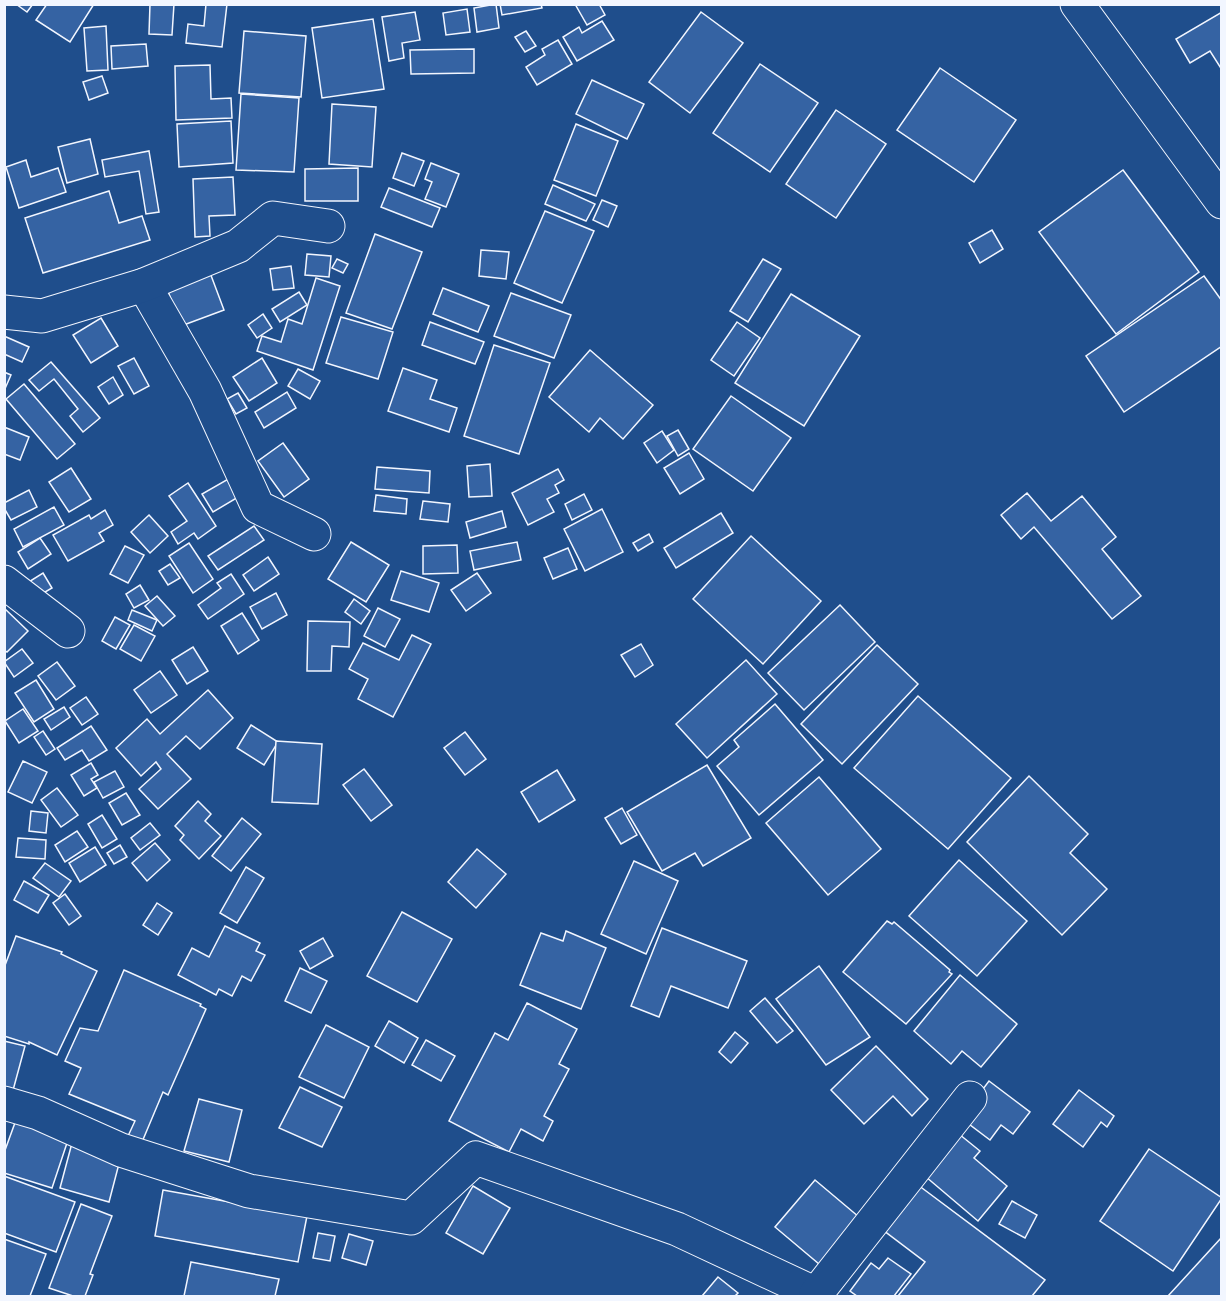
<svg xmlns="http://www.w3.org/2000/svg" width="1226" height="1301" viewBox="0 0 1226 1301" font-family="Spectral,serif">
  <rect width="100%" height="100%" fill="#1f4e8c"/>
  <g fill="#3563a3" stroke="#f2f6ff" stroke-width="1.5">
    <polygon points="16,4 33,4 27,12"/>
    <polygon points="47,4 94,4 70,42 36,20"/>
    <polygon points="150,4 174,4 172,35 149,34"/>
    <polygon points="206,4 227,4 222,47 186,43 188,24 204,26"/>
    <polygon points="496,4 499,28 477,32 474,8"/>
    <polygon points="500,4 541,4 542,8 502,15"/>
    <polygon points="575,4 599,4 605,15 587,25"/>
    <polygon points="467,9 470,32 446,35 443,13"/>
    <polygon points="415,12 420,40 402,43 404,58 389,61 382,17"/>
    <polygon points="701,12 743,43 690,113 649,82"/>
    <polygon points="1222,12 1222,70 1210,51 1190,63 1176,39"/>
    <polygon points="373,19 384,89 322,98 312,28"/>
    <polygon points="602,21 614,40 577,61 563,37 579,27 582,33"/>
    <polygon points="106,26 108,70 87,71 84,28"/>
    <polygon points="244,31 306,36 301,97 239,93"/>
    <polygon points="526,31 536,46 525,52 515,37"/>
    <polygon points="558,40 572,64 537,85 526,67 545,55 542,49"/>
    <polygon points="146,44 148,66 112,69 111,46"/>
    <polygon points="474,49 474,73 411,74 410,50"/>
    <polygon points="760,64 818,103 770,172 713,133"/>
    <polygon points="210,65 211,99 231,98 232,118 176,120 175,66"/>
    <polygon points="940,68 1016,120 974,182 897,130"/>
    <polygon points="102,76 108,93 89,100 83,82"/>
    <polygon points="592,80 644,104 627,139 576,114"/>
    <polygon points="241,94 299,98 294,172 236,170"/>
    <polygon points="332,104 376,107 372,167 329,164"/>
    <polygon points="836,110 886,144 836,218 786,184"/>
    <polygon points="231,121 233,163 179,167 177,124"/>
    <polygon points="576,124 618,141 596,196 554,180"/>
    <polygon points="90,139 98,174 67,183 58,147"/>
    <polygon points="149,151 159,212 146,214 139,171 105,177 102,160"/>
    <polygon points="402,153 424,161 414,186 393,178"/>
    <polygon points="26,160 31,177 58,168 66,192 19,208 6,167"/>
    <polygon points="431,163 459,174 446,207 425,199 432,182 425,179"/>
    <polygon points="358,168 358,201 305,201 305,169"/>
    <polygon points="1123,170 1199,272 1116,334 1039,232"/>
    <polygon points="233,177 235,215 209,216 210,236 195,237 193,179"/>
    <polygon points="553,185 595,204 586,221 545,204"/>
    <polygon points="389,188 440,208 432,227 381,207"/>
    <polygon points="109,191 119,223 142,216 150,240 43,273 25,218"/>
    <polygon points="602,200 617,206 608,227 593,220"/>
    <polygon points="545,211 594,231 562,303 514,283"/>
    <polygon points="992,230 1003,249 980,263 969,243"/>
    <polygon points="375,234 422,252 392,329 346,313"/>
    <polygon points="481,250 509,252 506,279 479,276"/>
    <polygon points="307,254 331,256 329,277 305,275"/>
    <polygon points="337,259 348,264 343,273 332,268"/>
    <polygon points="763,259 781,269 748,322 730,311"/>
    <polygon points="291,266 294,288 273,290 270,269"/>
    <polygon points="209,270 224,310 181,326 166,286"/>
    <polygon points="1204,276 1222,301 1222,346 1124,412 1086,356"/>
    <polygon points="316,278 340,286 313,370 257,351 262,336 281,342 288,319 302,324"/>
    <polygon points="443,288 489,306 478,332 433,314"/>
    <polygon points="299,292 307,305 280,322 272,309"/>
    <polygon points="511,293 571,315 554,358 494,336"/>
    <polygon points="791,294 860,336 804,426 735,383"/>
    <polygon points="263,314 272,328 257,338 248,325"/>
    <polygon points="341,317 393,332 378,379 326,363"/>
    <polygon points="101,318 118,346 91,363 73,335"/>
    <polygon points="430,322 484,342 475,364 422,345"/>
    <polygon points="737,322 760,338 734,376 711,360"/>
    <polygon points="4,336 29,347 22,362 4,354"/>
    <polygon points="494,345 550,363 519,454 464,436"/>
    <polygon points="590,350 653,405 623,439 600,418 589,432 549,397"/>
    <polygon points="134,358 149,386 134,394 118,366"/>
    <polygon points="262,358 277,383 249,401 233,377"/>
    <polygon points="51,362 100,418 83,432 70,416 78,409 54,379 39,391 29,380"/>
    <polygon points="403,368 437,380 430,399 457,408 449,432 388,411"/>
    <polygon points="298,369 320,381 310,399 288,386"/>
    <polygon points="4,372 11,375 4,391"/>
    <polygon points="113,377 123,395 109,404 98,387"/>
    <polygon points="24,384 75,444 57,459 6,399"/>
    <polygon points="287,392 296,408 264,428 255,412"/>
    <polygon points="238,393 247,408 236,414 227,399"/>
    <polygon points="731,396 791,438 753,491 693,449"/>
    <polygon points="4,427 29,437 20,460 4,454"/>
    <polygon points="678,430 689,449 678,456 667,436"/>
    <polygon points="662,431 674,450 657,463 644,443"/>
    <polygon points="283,443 309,479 284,497 258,461"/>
    <polygon points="689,453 704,479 680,494 664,468"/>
    <polygon points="490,464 492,496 469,497 467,466"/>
    <polygon points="377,467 430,471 429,493 375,489"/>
    <polygon points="71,468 91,499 69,512 49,482"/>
    <polygon points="558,469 564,480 555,485 559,493 547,499 554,512 528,525 512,493"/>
    <polygon points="230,478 240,496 213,512 202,494"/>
    <polygon points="188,483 216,526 198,539 194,533 178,544 171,532 187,521 169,496"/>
    <polygon points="29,490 37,507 11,520 4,508 4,503"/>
    <polygon points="1027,493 1051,521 1082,496 1116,537 1102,549 1141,596 1112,619 1034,527 1021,539 1001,515"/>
    <polygon points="584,494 592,510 572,520 565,504"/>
    <polygon points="376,495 407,499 406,514 374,511"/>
    <polygon points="423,501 450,504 448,522 420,519"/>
    <polygon points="54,507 64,525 23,547 14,529"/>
    <polygon points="602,509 623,552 585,571 564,529"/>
    <polygon points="105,510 113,525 99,533 104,541 68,561 53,535 89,515 91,519"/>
    <polygon points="502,511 506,527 470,538 466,522"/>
    <polygon points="721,513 733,533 676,568 664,548"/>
    <polygon points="149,515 168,536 150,553 131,532"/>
    <polygon points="254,526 264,540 218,570 208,556"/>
    <polygon points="649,534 653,542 638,551 633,543"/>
    <polygon points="751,536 821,601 763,664 693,599"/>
    <polygon points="40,538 51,554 28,569 18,552"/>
    <polygon points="351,542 389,565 366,602 328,579"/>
    <polygon points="517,542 521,560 474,570 470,551"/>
    <polygon points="189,543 213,579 193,593 169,556"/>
    <polygon points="457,545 458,573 423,574 423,546"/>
    <polygon points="125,546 144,555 128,583 110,574"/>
    <polygon points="568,548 577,569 553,579 544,558"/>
    <polygon points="268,557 279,574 254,591 243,575"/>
    <polygon points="170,564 180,578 168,585 159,571"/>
    <polygon points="401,571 439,583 429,612 391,600"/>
    <polygon points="43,573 52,588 35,598 27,583"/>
    <polygon points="477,573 491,593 466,611 451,590"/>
    <polygon points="231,574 244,594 208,619 198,605 221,588 217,583"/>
    <polygon points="140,585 149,600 134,608 126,594"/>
    <polygon points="276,593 287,615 262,629 250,607"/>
    <polygon points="157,596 175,616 163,626 145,606"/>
    <polygon points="354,599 370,611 361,624 345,612"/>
    <polygon points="840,605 875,642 804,710 768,673"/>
    <polygon points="4,608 28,631 7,652 4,650"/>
    <polygon points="378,608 400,619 385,647 364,636"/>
    <polygon points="132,610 157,620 152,631 128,620"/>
    <polygon points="242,613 259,640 238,654 221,626"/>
    <polygon points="115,617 130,625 116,649 102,641"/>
    <polygon points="308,621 350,622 349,647 332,646 331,671 307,671"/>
    <polygon points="134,625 155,636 141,661 120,649"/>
    <polygon points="412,635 431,644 393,717 358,699 368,679 349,669 363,643 399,660"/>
    <polygon points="641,644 653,665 635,677 621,655"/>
    <polygon points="877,645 918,684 842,764 801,724"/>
    <polygon points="193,647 208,671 187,684 172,660"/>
    <polygon points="22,649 33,663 14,677 4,662"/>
    <polygon points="746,660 777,694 707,758 676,724"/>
    <polygon points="57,662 75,686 56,700 38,676"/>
    <polygon points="160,671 177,695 151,713 134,690"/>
    <polygon points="36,680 54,709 34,722 15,693"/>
    <polygon points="208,690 233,718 200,749 186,736 167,754 191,779 158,809 139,789 161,769 156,762 141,776 116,748 147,719 160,734"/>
    <polygon points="918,696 1011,778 948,849 854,768"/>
    <polygon points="86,697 98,714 82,725 70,708"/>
    <polygon points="775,704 823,760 759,815 717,766 739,747 734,740"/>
    <polygon points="64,707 70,717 51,730 44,719"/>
    <polygon points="23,709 38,731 19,743 5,721"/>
    <polygon points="251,725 278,742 264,765 237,748"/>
    <polygon points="91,726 107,750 89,761 82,750 65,760 57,748"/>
    <polygon points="43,731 55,749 46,755 34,737"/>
    <polygon points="465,732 486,759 465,775 444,748"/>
    <polygon points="276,741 322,744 318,804 272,802"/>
    <polygon points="23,761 47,772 32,803 8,792"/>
    <polygon points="91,763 98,775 91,779 97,788 84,796 71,775"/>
    <polygon points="707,765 751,838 703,866 695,853 662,871 627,812"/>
    <polygon points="364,769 392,805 371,821 343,785"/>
    <polygon points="557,770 575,800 539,822 521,792"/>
    <polygon points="115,771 124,787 103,798 94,782"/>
    <polygon points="1029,776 1088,834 1070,853 1107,889 1062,935 967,842"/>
    <polygon points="819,777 881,849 828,895 766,823"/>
    <polygon points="57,788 78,815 61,827 41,800"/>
    <polygon points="126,793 140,815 122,825 109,803"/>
    <polygon points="198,801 211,814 205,821 221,836 199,859 180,840 184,835 175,826"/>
    <polygon points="622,808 637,835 621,844 605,818"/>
    <polygon points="31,811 48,813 46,833 29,831"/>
    <polygon points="102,815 117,839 102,848 88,824"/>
    <polygon points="242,818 261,834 231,871 212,856"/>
    <polygon points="150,823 160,835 140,850 131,838"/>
    <polygon points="77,831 88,847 65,862 55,845"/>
    <polygon points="18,838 46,840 45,859 16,857"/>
    <polygon points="155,843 170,860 147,881 132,863"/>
    <polygon points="120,845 127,857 114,864 107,853"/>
    <polygon points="95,847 106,865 80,882 69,863"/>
    <polygon points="477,849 506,874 476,908 448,882"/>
    <polygon points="959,860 1027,921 977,976 909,916"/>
    <polygon points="634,861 678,881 646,954 601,934"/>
    <polygon points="45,863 71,881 59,897 33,878"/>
    <polygon points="246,867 264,878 237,923 220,913"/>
    <polygon points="24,881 49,895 38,913 14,900"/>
    <polygon points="65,894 81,916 69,925 53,903"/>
    <polygon points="157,903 172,913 158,935 143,925"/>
    <polygon points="402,912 452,939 417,1002 367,976"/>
    <polygon points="887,921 892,924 894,922 950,970 949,972 952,974 906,1024 843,972"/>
    <polygon points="225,926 260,943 256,951 265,955 251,981 242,976 232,996 219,989 216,995 178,975 192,948 209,957"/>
    <polygon points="662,928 747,961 728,1008 671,986 659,1017 631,1006"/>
    <polygon points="566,931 606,948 581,1009 520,985 541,933 563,941"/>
    <polygon points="16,936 62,952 61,954 97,971 57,1055 29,1042 29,1044 4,1036 4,968"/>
    <polygon points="323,938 333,956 310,969 300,951"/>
    <polygon points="819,966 870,1037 826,1065 776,999"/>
    <polygon points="300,968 327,981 311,1013 285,1001"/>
    <polygon points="124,970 201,1004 200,1006 206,1009 168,1095 163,1092 142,1142 128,1136 135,1121 69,1094 81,1068 65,1061 80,1028 98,1031"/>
    <polygon points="960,975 1017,1024 981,1067 962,1051 951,1064 914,1031"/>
    <polygon points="765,998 793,1031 777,1043 750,1011"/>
    <polygon points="527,1003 577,1029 559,1064 569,1069 544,1116 553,1121 543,1141 521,1129 509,1152 449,1121 495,1033 508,1040"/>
    <polygon points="389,1021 418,1038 404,1063 375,1046"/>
    <polygon points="326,1025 369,1047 344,1098 299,1077"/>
    <polygon points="735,1032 748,1043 731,1063 719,1052"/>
    <polygon points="426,1040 455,1056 441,1081 412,1065"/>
    <polygon points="4,1041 25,1046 12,1094 4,1092"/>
    <polygon points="876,1046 928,1099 912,1116 893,1096 864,1124 831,1090"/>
    <polygon points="989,1081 1030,1112 1013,1134 1001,1125 990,1140 961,1118"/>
    <polygon points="300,1087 342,1107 322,1147 279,1128"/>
    <polygon points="1079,1090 1114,1116 1107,1127 1101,1122 1083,1147 1053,1124"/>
    <polygon points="199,1099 242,1110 229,1162 184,1151"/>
    <polygon points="16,1120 69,1137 52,1188 4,1173 4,1153"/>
    <polygon points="954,1130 980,1151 974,1158 1007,1186 978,1221 919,1171"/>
    <polygon points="72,1143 121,1156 109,1202 60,1188"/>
    <polygon points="1149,1149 1222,1198 1173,1271 1100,1221"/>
    <polygon points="4,1176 75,1202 56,1252 4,1233"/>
    <polygon points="815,1180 859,1217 819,1264 775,1227"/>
    <polygon points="914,1182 1045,1280 1032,1296 898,1296 925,1262 879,1227"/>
    <polygon points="473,1186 510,1208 483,1254 446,1233"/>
    <polygon points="163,1190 307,1216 298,1262 155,1236"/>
    <polygon points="1012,1201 1037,1215 1025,1238 999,1224"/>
    <polygon points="81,1204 112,1216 90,1274 93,1275 85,1296 73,1296 49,1288"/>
    <polygon points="318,1233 335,1236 330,1261 313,1258"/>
    <polygon points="349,1234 373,1241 366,1265 342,1258"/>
    <polygon points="1222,1237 1222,1296 1168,1296"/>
    <polygon points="4,1239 46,1254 30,1296 4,1296"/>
    <polygon points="888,1258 911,1274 894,1296 857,1296 850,1291 871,1263 879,1269"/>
    <polygon points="191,1262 279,1279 275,1296 184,1296"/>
    <polygon points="718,1277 738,1293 735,1296 702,1296"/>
  </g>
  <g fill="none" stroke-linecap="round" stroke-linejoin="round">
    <defs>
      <g id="minor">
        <polyline points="144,285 205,391 258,507 314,534"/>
        <polyline points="4,312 42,316 144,285 238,246 273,218 328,226"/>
        <polyline points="4,582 68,631"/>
        <polyline points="4,1103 38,1113 121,1150 249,1191 411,1218 476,1158 677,1229 816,1294"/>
        <polyline points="819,1296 816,1294 970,1098"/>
      </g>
      <polyline id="trunk" points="1077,4 1222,202"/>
    </defs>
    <use href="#minor" stroke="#f2f6ff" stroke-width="35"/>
    <use href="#trunk" stroke="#f2f6ff" stroke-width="35"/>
    <use href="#minor" stroke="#1f4e8c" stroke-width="33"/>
    <use href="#trunk" stroke="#1f4e8c" stroke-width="33"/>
  </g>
  <rect width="1226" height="1301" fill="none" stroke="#f2f6ff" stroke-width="12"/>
</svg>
